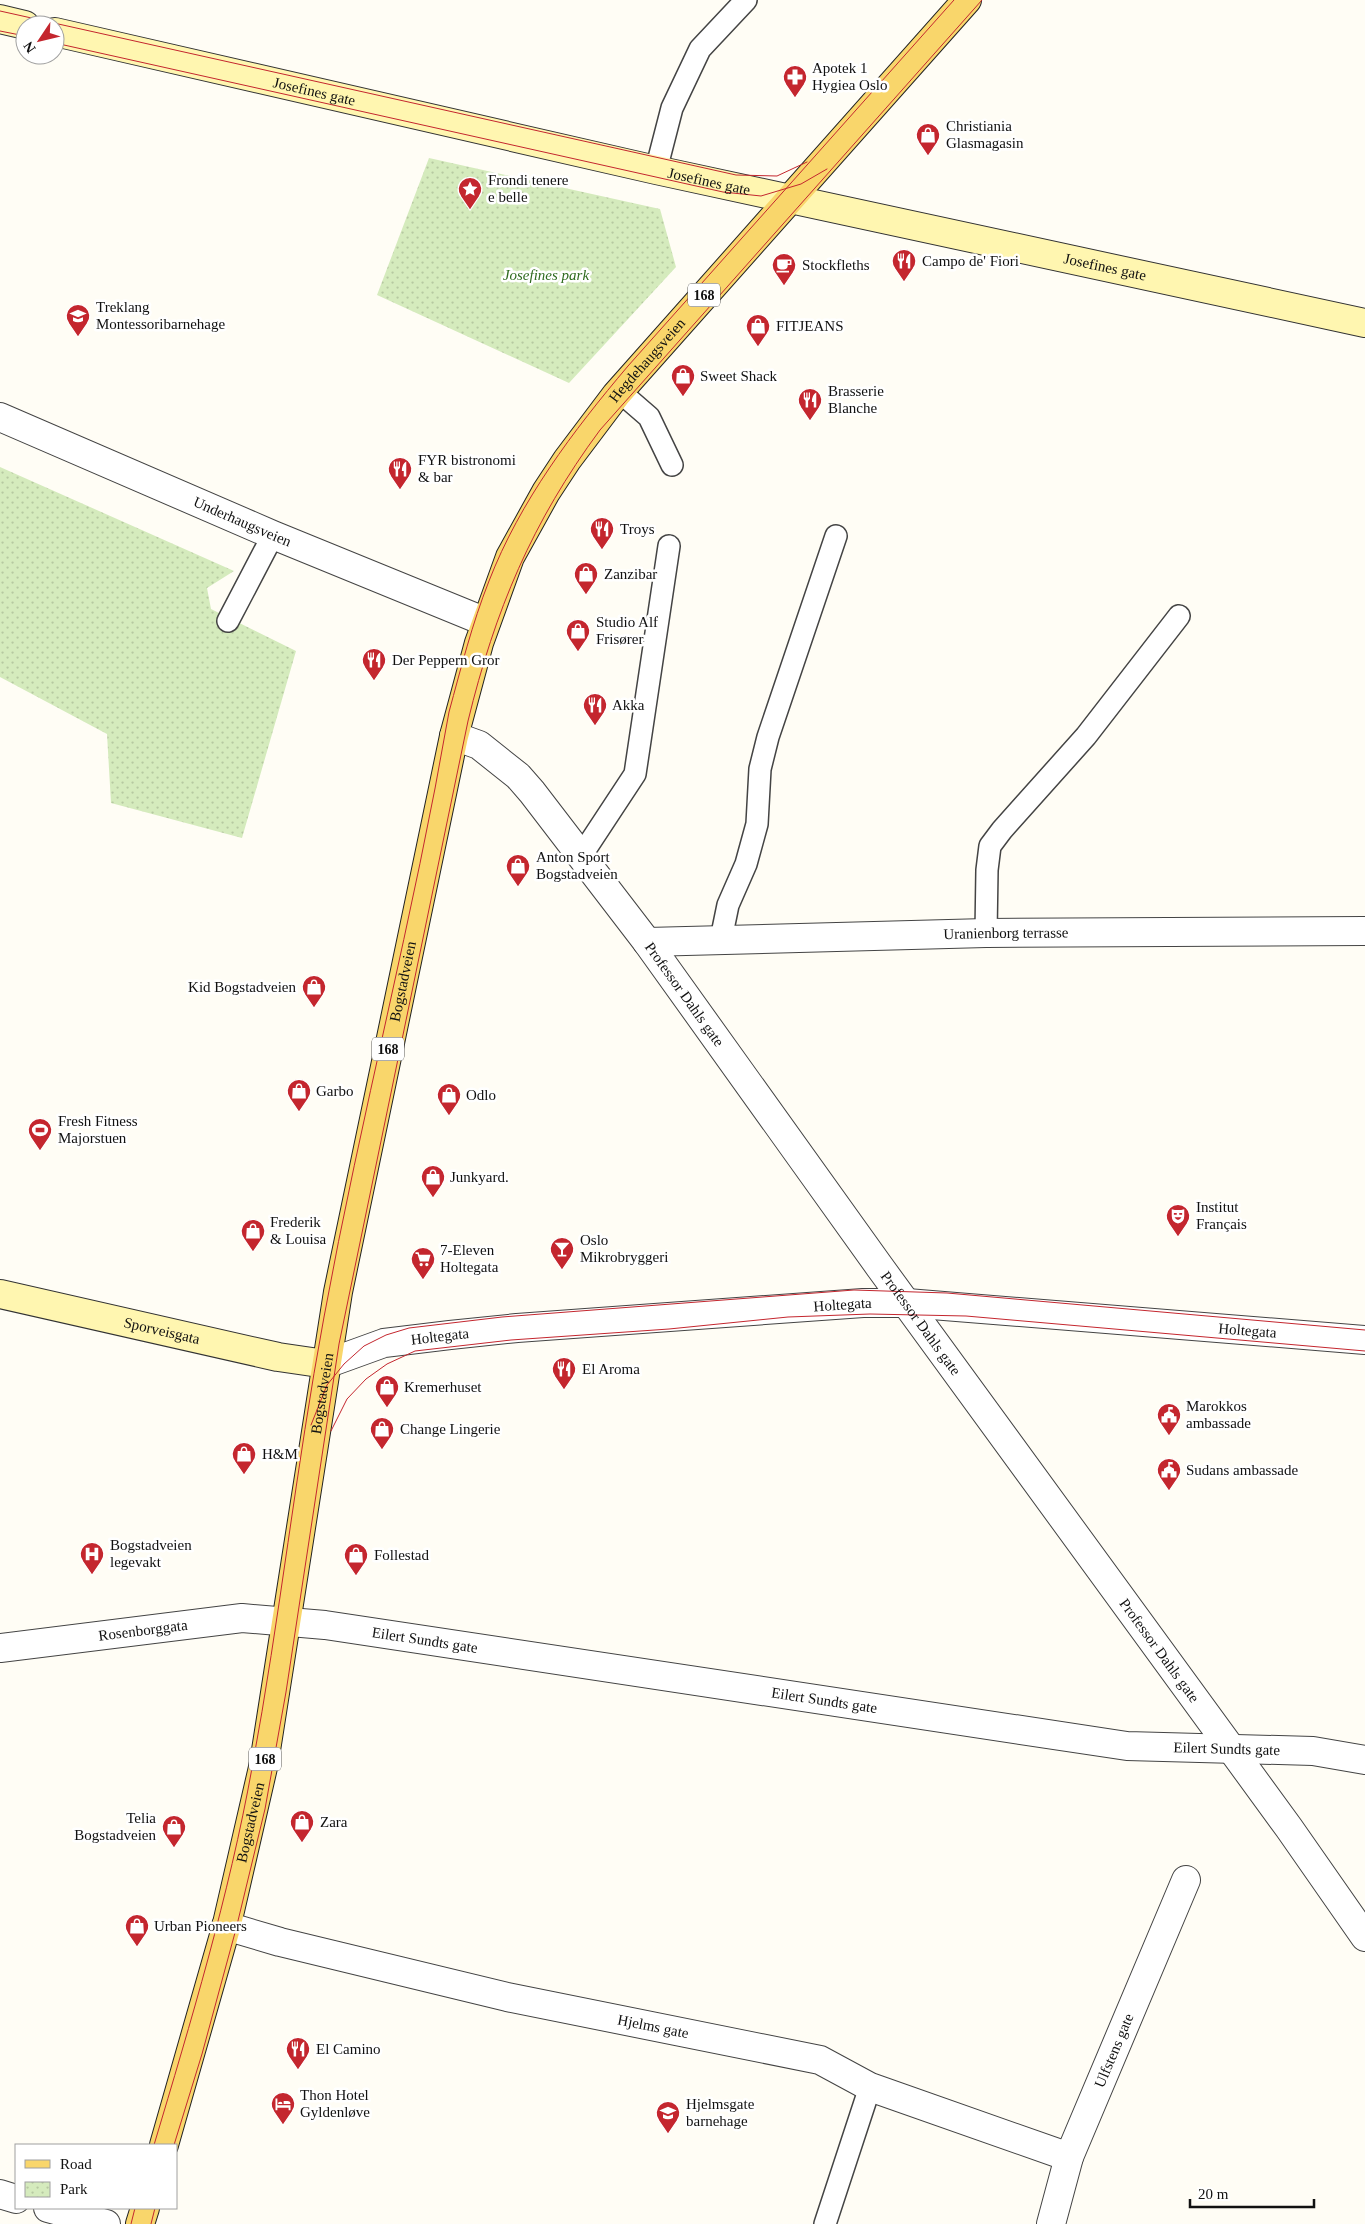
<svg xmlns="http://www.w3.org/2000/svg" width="1365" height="2224" viewBox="0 0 1365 2224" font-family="'Times New Roman',serif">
	<defs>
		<pattern id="park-dots" width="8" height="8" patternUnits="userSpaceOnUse" patternTransform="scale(1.25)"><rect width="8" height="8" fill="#d5ebbd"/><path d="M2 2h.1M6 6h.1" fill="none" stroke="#b6c8a1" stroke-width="1.8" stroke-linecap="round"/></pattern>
	</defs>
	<rect width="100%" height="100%" fill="#fffdf5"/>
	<path fill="url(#park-dots)" d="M429,158L660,209L676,267L569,383L377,295Z
		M0,467L234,571L207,588L211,609L296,651L242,838L111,803L107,734L0,677Z"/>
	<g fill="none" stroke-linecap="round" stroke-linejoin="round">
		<g stroke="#444" stroke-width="24">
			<path id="lane" d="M656,170L672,108L700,49L746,0
				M619,391L649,417L672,465
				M228,621L273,535
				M581,856L635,774L669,546
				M986,933L987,870L990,846L1002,830L1086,736L1179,616
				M721,939L728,905L746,864L757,824L760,769L768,737L836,536
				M825,2224L870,2087"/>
		</g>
		<g stroke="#444" stroke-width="30">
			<g id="street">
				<path id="s1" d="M0,417L273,535L486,622"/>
				<path id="s2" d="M454,736L479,745L518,776L532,792L647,942L879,1266L1289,1828L1365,1937"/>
				<path id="s3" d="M647,942L986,933L1365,931"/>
				<path id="s4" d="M326,1364L384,1343L450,1335L517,1328L863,1303H907L1365,1340"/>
				<path id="s5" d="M0,1648L242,1618L325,1625L1127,1746L1313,1751L1365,1760"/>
				<path id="s6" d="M226,1926L280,1942L507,1997L820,2060L870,2087L1069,2157"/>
				<path d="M0,2194L16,2199"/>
				<path d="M48,2208L106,2224"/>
				<path id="s7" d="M1051,2224L1069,2157L1186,1880"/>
			</g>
		</g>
		<g stroke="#333" stroke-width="30">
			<g id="secondary">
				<path d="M0,19L25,25"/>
				<path id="s8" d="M55,32L656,170L1365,323"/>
				<path id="s9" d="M0,1294L278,1357L326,1364"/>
			</g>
		</g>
		<g stroke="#222" stroke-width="30">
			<g id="primary">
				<path id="s10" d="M164,2145L226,1928L264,1763L338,1292L454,736L479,643L510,557L546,492L567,460L616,395L967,0"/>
				<path d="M140,2224L145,2208"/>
			</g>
		</g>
		<use href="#lane" stroke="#fff" stroke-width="21"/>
		<use href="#street" stroke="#fff" stroke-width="28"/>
		<use href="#secondary" stroke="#fff6b0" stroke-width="28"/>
		<use href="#primary" stroke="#f9d66b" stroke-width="28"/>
		<path stroke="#c4262e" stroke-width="1" d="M0,11L736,175L777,176L807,162
			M0,31L25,36
			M55,43L723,192L761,196L801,184L827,169
			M311,1425L327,1385L344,1364L364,1346L386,1335L409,1328L502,1317L854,1290L947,1293L1365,1330
			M331,1431L347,1399L366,1379L387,1364L415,1351L511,1340L669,1329L788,1317L870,1314L966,1316L1365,1351
			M154,2145C191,2021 229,1896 252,1768C280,1618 296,1467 324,1317C361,1115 414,915 449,712C461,668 472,624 489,581C520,501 573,431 628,366L954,0
			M174,2145L202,2054L236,1929L265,1809L286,1692L339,1344L468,721C495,610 532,522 600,430L982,0
			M131,2224L135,2208
			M151,2224L155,2208"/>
	</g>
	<defs>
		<g id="pharmacy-pin" transform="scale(1.25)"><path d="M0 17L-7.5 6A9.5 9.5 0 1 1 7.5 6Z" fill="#c4262e" stroke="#fff"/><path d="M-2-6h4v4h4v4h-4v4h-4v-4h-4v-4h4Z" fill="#fff"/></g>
		<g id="shop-pin" transform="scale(1.25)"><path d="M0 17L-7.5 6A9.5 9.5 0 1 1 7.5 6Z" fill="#c4262e" stroke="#fff"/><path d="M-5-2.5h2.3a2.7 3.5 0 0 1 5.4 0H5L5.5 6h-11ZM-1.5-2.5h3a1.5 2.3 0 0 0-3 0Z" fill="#fff"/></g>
		<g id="sight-pin" transform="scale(1.25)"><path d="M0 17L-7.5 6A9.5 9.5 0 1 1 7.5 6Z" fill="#c4262e" stroke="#fff"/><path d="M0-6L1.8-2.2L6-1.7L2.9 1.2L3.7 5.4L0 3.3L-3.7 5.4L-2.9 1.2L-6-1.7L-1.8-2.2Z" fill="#fff"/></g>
		<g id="restaurant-pin" transform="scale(1.25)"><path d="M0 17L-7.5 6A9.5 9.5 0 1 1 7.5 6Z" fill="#c4262e" stroke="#fff"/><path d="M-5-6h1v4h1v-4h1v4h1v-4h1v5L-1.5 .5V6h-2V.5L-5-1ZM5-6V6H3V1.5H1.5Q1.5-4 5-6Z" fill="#fff"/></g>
		<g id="cafe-pin" transform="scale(1.25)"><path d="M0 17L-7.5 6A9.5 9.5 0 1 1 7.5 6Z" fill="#c4262e" stroke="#fff"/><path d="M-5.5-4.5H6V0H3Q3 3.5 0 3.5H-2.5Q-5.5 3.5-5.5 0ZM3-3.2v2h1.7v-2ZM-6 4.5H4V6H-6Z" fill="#fff"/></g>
		<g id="school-pin" transform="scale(1.25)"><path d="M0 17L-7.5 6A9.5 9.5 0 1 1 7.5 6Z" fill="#c4262e" stroke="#fff"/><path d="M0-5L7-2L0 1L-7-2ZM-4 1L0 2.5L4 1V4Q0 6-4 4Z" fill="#fff"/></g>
		<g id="stadium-pin" transform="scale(1.25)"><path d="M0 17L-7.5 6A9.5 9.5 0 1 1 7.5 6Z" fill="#c4262e" stroke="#fff"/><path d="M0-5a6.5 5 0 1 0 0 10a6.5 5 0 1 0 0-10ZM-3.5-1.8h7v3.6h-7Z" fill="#fff"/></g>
		<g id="theatre-pin" transform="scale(1.25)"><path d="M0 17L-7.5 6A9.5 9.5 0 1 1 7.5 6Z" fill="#c4262e" stroke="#fff"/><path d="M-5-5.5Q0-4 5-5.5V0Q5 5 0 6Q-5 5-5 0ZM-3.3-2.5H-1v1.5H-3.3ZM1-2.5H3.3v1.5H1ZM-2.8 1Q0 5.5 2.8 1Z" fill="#fff"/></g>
		<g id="bar-pin" transform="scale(1.25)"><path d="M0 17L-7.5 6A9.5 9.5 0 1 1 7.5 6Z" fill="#c4262e" stroke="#fff"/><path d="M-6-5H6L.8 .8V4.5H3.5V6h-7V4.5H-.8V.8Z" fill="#fff"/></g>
		<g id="supermarket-pin" transform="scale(1.25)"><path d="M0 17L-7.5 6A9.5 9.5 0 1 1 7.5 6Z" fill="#c4262e" stroke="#fff"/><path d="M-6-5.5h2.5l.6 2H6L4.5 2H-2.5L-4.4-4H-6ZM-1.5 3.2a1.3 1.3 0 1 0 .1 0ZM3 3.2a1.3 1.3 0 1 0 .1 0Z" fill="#fff"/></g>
		<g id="civic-pin" transform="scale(1.25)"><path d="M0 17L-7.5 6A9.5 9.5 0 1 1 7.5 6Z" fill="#c4262e" stroke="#fff"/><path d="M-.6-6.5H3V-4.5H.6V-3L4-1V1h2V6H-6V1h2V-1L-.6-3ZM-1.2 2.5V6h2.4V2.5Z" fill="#fff"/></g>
		<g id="hospital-pin" transform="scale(1.25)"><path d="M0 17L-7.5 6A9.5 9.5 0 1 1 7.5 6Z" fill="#c4262e" stroke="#fff"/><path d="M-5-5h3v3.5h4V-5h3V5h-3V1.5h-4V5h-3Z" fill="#fff"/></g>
		<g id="hotel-pin" transform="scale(1.25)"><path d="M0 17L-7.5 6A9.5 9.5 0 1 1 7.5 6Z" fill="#c4262e" stroke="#fff"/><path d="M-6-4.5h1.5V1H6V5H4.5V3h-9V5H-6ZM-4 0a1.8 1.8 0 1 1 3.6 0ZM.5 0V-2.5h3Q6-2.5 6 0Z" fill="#fff"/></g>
	</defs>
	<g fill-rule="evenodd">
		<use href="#pharmacy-pin" x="795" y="77"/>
		<use href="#shop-pin" x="928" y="135"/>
		<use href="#sight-pin" x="470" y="189"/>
		<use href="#restaurant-pin" x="904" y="261"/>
		<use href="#cafe-pin" x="784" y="265"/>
		<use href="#school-pin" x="78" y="316"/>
		<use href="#shop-pin" x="758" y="326"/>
		<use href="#shop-pin" x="683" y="376"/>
		<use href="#restaurant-pin" x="810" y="400"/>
		<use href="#restaurant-pin" x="400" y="469"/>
		<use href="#restaurant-pin" x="602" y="529"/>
		<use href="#shop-pin" x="586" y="574"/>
		<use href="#shop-pin" x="578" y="631"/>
		<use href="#restaurant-pin" x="374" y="660"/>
		<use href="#restaurant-pin" x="595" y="705"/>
		<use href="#shop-pin" x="518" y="866"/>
		<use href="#shop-pin" x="314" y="987"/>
		<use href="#shop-pin" x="299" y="1091"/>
		<use href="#shop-pin" x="449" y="1095"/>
		<use href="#stadium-pin" x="40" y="1130"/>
		<use href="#shop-pin" x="433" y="1177"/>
		<use href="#theatre-pin" x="1178" y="1216"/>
		<use href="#shop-pin" x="253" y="1231"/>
		<use href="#bar-pin" x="562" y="1249"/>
		<use href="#supermarket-pin" x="423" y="1259"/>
		<use href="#restaurant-pin" x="564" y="1369"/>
		<use href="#shop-pin" x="387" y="1387"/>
		<use href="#civic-pin" x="1169" y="1415"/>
		<use href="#shop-pin" x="382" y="1429"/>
		<use href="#shop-pin" x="244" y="1454"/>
		<use href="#civic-pin" x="1169" y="1470"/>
		<use href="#hospital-pin" x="92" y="1554"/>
		<use href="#shop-pin" x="356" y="1555"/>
		<use href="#shop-pin" x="302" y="1822"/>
		<use href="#shop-pin" x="174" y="1827"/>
		<use href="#shop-pin" x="137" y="1926"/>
		<use href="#restaurant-pin" x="298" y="2049"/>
		<use href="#hotel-pin" x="283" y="2104"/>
		<use href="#school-pin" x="668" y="2113"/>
	</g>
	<g text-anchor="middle" stroke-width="5" stroke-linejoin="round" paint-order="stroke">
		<g fill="#fff" stroke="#585858" stroke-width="1">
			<rect x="688" y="283.5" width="32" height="23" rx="4"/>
			<rect x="372" y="1037.5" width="32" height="23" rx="4"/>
			<rect x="249" y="1747.5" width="32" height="23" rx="4"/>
		</g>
		<g font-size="14" font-weight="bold" fill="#111">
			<text x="704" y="300">168</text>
			<text x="388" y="1054">168</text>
			<text x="265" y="1764">168</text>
		</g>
		<g font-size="15" fill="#111" stroke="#fff" text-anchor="start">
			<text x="812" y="73">Apotek 1<tspan x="812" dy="17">Hygiea Oslo</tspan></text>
			<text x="946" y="131">Christiania<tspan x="946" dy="17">Glasmagasin</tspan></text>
			<text x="488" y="185">Frondi tenere<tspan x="488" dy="17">e belle</tspan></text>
			<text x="922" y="266">Campo de' Fiori</text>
			<text x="802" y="270">Stockfleths</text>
			<text x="96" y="312">Treklang<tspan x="96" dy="17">Montessoribarnehage</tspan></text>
			<text x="776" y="331">FITJEANS</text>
			<text x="700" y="381">Sweet Shack</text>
			<text x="828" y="396">Brasserie<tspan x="828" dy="17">Blanche</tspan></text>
			<text x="418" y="465">FYR bistronomi<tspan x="418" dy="17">&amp; bar</tspan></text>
			<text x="620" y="534">Troys</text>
			<text x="604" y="579">Zanzibar</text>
			<text x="596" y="627">Studio Alf<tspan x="596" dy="17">Frisører</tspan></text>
			<text x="392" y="665">Der Peppern Gror</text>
			<text x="612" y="710">Akka</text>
			<text x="536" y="862">Anton Sport<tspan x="536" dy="17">Bogstadveien</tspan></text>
			<text x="296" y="992" text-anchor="end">Kid Bogstadveien</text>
			<text x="316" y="1096">Garbo</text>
			<text x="466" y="1100">Odlo</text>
			<text x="58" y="1126">Fresh Fitness<tspan x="58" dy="17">Majorstuen</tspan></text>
			<text x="450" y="1182">Junkyard.</text>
			<text x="1196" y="1212">Institut<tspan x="1196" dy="17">Français</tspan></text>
			<text x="270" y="1227">Frederik<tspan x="270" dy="17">&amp; Louisa</tspan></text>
			<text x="580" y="1245">Oslo<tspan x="580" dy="17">Mikrobryggeri</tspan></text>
			<text x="440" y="1255">7-Eleven<tspan x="440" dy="17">Holtegata</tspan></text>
			<text x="582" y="1374">El Aroma</text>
			<text x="404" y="1392">Kremerhuset</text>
			<text x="1186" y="1411">Marokkos<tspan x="1186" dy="17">ambassade</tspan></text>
			<text x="400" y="1434">Change Lingerie</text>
			<text x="262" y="1459">H&amp;M</text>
			<text x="1186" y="1475">Sudans ambassade</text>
			<text x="110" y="1550">Bogstadveien<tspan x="110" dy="17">legevakt</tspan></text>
			<text x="374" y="1560">Follestad</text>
			<text x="156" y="1823" text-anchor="end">Telia<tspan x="156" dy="17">Bogstadveien</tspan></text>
			<text x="320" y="1827">Zara</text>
			<text x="154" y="1931">Urban Pioneers</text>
			<text x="316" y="2054">El Camino</text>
			<text x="300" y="2100">Thon Hotel<tspan x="300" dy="17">Gyldenløve</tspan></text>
			<text x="686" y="2109">Hjelmsgate<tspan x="686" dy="17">barnehage</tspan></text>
		</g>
		<g font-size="15" fill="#111" stroke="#fff">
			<text dy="5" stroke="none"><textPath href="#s8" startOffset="266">Josefines gate</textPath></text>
			<text dy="5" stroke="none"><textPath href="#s8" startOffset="671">Josefines gate</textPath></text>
			<text dy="5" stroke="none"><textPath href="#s8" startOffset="1076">Josefines gate</textPath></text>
			<text dy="5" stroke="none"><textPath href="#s10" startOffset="1868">Hegdehaugsveien</textPath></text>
			<text dy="5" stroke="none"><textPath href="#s1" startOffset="264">Underhaugsveien</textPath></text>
			<text dy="5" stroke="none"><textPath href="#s3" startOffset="359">Uranienborg terrasse</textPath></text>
			<text dy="5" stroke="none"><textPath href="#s10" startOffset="1189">Bogstadveien</textPath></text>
			<text dy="5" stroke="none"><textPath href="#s2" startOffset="351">Professor Dahls gate</textPath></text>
			<text dy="5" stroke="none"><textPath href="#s4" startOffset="522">Holtegata</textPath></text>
			<text dy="5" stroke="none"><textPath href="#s2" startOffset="756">Professor Dahls gate</textPath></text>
			<text dy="5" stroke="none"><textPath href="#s9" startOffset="166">Sporveisgata</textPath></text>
			<text dy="5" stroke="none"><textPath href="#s4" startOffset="928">Holtegata</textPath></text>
			<text dy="5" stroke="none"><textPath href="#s4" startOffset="118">Holtegata</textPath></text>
			<text dy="5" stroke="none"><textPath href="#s10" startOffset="769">Bogstadveien</textPath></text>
			<text dy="5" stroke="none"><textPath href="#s5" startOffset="144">Rosenborggata</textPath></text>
			<text dy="5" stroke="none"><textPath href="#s5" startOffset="428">Eilert Sundts gate</textPath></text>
			<text dy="5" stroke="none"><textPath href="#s2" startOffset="1161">Professor Dahls gate</textPath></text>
			<text dy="5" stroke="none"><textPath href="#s5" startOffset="832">Eilert Sundts gate</textPath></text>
			<text dy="5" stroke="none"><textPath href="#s5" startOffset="1238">Eilert Sundts gate</textPath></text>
			<text dy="5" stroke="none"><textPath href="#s10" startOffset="334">Bogstadveien</textPath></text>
			<text dy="5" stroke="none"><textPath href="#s6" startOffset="439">Hjelms gate</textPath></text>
			<text dy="5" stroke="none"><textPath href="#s7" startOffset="185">Ulfstens gate</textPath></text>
		</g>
		<g font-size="15" font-style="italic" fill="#2f6b1f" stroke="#fff">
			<text x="546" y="280">Josefines park</text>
		</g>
	</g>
	<rect x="15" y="2144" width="162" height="65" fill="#ffffff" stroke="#a0a0a0"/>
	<rect x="25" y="2160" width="25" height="8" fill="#f9d66b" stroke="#a0a0a0"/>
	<text x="60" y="2169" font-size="15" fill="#111111">Road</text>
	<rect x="25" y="2182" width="25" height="15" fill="url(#park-dots)" stroke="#a0a0a0"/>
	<text x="60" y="2194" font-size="15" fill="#111111">Park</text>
	<g transform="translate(40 40) rotate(235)"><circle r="24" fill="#ffffff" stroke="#a0a0a0"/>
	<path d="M0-4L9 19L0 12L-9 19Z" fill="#c4262e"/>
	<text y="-8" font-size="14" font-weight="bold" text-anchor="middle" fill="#111111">N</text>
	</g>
	<path d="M1190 2199v8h124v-8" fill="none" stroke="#111111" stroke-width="2.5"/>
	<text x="1198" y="2199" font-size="15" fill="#111111" stroke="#ffffff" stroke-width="4" paint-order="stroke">20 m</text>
</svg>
